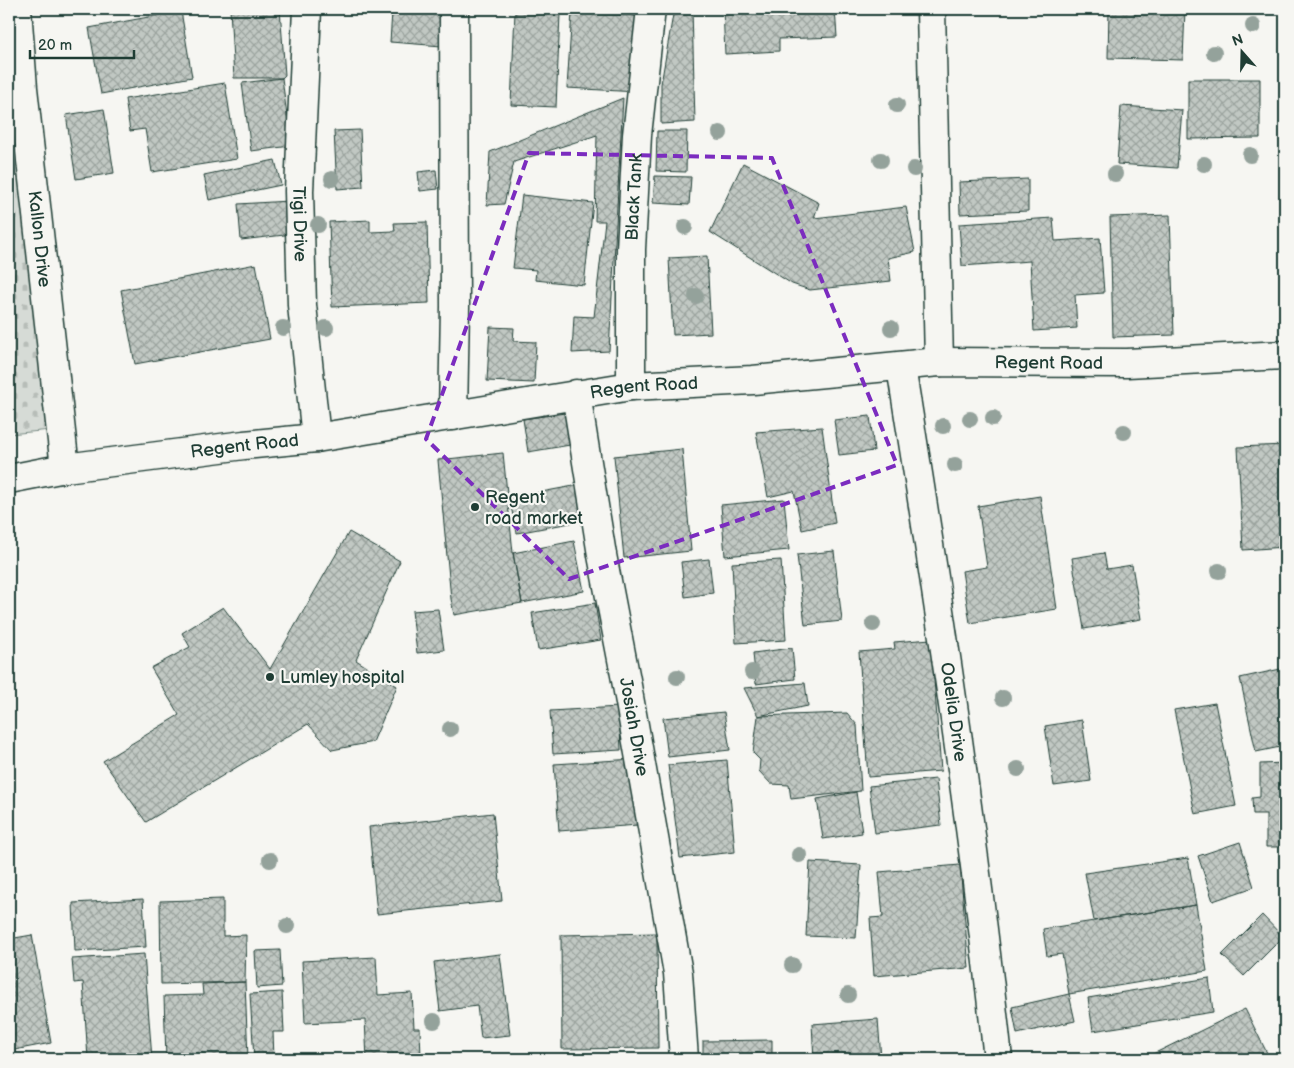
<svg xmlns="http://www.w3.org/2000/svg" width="1294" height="1068" viewBox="0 0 1294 1068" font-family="'Balsamiq Sans',sans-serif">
	<defs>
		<pattern id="cemetery-stones" width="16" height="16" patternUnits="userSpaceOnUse" patternTransform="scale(1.25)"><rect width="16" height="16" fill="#d6dbd6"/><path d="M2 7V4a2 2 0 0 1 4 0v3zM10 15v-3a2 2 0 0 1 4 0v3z" fill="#b7bdb8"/></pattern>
		<pattern id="building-cross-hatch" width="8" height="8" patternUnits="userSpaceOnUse" patternTransform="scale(1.25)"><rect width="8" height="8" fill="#c1c8c3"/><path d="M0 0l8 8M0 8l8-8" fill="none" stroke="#9ca49f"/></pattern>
	</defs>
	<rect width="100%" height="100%" fill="#f6f6f2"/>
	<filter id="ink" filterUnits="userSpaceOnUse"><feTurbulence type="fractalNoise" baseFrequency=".02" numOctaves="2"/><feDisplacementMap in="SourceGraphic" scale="10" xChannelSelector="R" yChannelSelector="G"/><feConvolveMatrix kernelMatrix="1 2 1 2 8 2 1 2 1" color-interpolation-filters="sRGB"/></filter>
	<g filter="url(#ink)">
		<path fill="url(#cemetery-stones)" stroke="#7a8c85" d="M9,13L51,430L9,434Z"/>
		<path fill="url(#building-cross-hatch)" stroke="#1f3d34" d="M230,9H280L285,75L282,78H234Z
			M332,9H444L442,46L390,42L392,12Z
			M484,9H528V12Z
			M674,9H692L695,122L661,124V84Z
			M723,9H835L837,37L779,39V51L725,54Z
			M1109,9H1185L1183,60L1108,58Z
			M181,11L192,77L101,94L89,28Z
			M515,12L560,14L556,107L511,105Z
			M572,12L642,16L637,92L567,88Z
			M282,78L291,146L251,151L242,83Z
			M1188,79H1260V138L1188,139Z
			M225,83L237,159L152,172L145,129L130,131L125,99Z
			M623,98L609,351L572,353L574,316L594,317L605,221H595L597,135L514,162L504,204L487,205L490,152Z
			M1121,106L1182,110L1177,168L1117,164Z
			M104,109L114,173L76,179L66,115Z
			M360,130L363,187L337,189L334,131Z
			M657,131H687L686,172L656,171Z
			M275,160L281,185L209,200L204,175Z
			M743,163L819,203L814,218L906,207L915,252L888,258L891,281L810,290L792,284L710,232Z
			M436,170L438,189L420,191L418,172Z
			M655,176L691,177L689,205L653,203Z
			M1028,179V211L960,214L959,182Z
			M522,195L593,203L584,285L535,280L536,270L513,268Z
			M289,201L293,234L241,240L238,204Z
			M1170,215L1174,335L1113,337L1110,217Z
			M1053,218L1055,241L1100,238L1104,293L1075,295L1077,328L1034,331L1030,261L962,266L959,224Z
			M370,220V232L395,231L394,223L427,222L429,303L332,307L329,222Z
			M707,256L711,333L673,335L669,258Z
			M256,264L270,339L135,364L121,290Z
			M490,327L514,328L513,341L536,342L534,383L487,381Z
			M565,413L570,445L528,452L523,419Z
			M870,416L874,451L839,455L834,420Z
			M822,427L835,523L802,530L794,491L768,497L756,432Z
			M1285,445V547L1243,550L1238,447Z
			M682,449L691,551L624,558L614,456Z
			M503,453L513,553L522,603L454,615L451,599L438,460Z
			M579,485L586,520L517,533L509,498Z
			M1040,496L1057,609L970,623L962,571L987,567L978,506Z
			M784,499L789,550L725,556L721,505Z
			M349,532L400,561L356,660L397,686L373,742L332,750L308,724L146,822L103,761L179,715L151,668L190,647L182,633L223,607L270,669Z
			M574,541L584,591L522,603L513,553Z
			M834,551L842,621L805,625L797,555Z
			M1104,553L1107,569L1132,565L1141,619L1084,629L1072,558Z
			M709,559L713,593L685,597L681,562Z
			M781,560L786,640L736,643L732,563Z
			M595,603L601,640L538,650L532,613Z
			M438,609L444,650L417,653L412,611Z
			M931,639L941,771L868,777L859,652L895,649L894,642Z
			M792,648L795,679L756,684L753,653Z
			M1285,668V746L1256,752L1240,678Z
			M805,683L808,706L758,716L744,688Z
			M1215,703L1236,806L1195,814L1174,710Z
			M619,707L621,750L553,754L550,711Z
			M724,712L730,750L668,757L663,718Z
			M847,713L857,725L861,791L791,799L789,785L771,784L759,771L760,760L753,753L758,716Z
			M1082,720L1091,781L1054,786L1045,726Z
			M634,759L638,825L559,831L554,764Z
			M727,760L735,852L680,858L668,765Z
			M1285,763V847H1266V814H1253L1252,798L1260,797V764Z
			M936,779L941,825L875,833L869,786Z
			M856,792L862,833L823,839L817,799Z
			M493,813L502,901L377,914L369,827Z
			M1240,842L1254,887L1213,901L1198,856Z
			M1188,858L1196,905L1094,921L1085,873Z
			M810,862L861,865L856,938L806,936Z
			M960,865L969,968L874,976L870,918L883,917L879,872Z
			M143,899L146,947L75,951L73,903Z
			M223,899V936L246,935L245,982L161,984L160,901Z
			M1196,905L1207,971L1069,994L1062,954L1047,956L1043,929Z
			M1262,915L1283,937L1244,976L1222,955Z
			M657,933L658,1048L562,1049L561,935Z
			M32,935L51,1043L9,1051V939Z
			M280,950L282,986L257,988L255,951Z
			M144,954L152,1059H88L83,982L74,983L72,959Z
			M500,954L510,1035L481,1038L477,1006L440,1011L434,962Z
			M376,957L378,995L412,993L414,1028H420L421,1059H367L365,1020L305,1023L302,961Z
			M1209,978L1213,1012L1093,1031L1088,998Z
			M245,982L248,1059H166L164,996L203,995L202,984Z
			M282,992L284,1032H273L274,1059H254L250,994Z
			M1069,994L1075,1021L1017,1034L1012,1007Z
			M1245,1009L1270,1059H1151L1149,1056Z
			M878,1019L881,1059H814L812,1024Z
			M772,1040V1059H703V1041Z
			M654,1056V1059H576V1058Z"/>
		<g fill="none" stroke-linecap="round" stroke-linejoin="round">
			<g stroke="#1f3d34" stroke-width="31">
				<g id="minor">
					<path id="s1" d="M17,9L23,88L65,468"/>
					<path id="s2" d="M307,9L299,191L302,305L316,438"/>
					<path d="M931,9L939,362"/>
					<path id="s3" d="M901,367C938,597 973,827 998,1059"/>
					<path id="s4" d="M631,386V249L637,135L651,9"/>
					<path id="s5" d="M576,394L602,555L626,680L678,973L684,1059"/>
					<path d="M453,416L455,307L454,9"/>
					<path id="s6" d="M9,479L65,468L244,445L316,438L631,386L753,380L939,362L1127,363L1285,355"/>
				</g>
			</g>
			<use href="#minor" stroke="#f6f6f2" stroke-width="28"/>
		</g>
		<g fill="#94a29b">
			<circle cx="1253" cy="26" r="8"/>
			<circle cx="1214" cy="53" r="8"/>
			<circle cx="897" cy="105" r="8"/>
			<circle cx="720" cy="133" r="8"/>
			<circle cx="1250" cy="155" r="8"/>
			<circle cx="881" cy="160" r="8"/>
			<circle cx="1204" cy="164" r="8"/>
			<circle cx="914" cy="169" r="8"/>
			<circle cx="1115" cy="174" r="8"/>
			<circle cx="332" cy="179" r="8"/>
			<circle cx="318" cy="225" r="8"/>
			<circle cx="685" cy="227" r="8"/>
			<circle cx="696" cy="296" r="8"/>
			<circle cx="283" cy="328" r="8"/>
			<circle cx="326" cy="328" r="8"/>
			<circle cx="891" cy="328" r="8"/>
			<circle cx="993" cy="418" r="8"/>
			<circle cx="970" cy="419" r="8"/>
			<circle cx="943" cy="426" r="8"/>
			<circle cx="1124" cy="432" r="8"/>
			<circle cx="955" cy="465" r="8"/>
			<circle cx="1219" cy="571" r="8"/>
			<circle cx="873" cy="624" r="8"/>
			<circle cx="752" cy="672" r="8"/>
			<circle cx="677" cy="677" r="8"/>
			<circle cx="1003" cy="698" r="8"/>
			<circle cx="450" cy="729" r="8"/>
			<circle cx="1018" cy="769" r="8"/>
			<circle cx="799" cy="855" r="8"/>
			<circle cx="270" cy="860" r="8"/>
			<circle cx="287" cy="926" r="8"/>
			<circle cx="792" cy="965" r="8"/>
			<circle cx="848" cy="995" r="8"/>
			<circle cx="434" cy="1021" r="8"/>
		</g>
	</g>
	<path fill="none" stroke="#7b2cbf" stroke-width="4" stroke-dasharray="10 6" stroke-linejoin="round" d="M529,153L772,158L897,465L569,579L426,439Z"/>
	<g fill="#1f3d34" stroke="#f6f6f2" stroke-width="2">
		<circle cx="475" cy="507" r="5"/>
		<circle cx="270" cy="677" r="5"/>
	</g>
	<g text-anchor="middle" stroke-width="4.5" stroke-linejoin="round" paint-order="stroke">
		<g font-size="18" fill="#1f3d34" stroke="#f6f6f2">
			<text dy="6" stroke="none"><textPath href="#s4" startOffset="189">Black Tank</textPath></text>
			<text dy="6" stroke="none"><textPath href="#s2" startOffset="215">Tigi Drive</textPath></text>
			<text dy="6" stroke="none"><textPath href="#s1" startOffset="231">Kallon Drive</textPath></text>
			<text dy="6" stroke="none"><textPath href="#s6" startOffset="1048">Regent Road</textPath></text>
			<text dy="6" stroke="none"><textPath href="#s6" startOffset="642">Regent Road</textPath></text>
			<text dy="6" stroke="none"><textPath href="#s6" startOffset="238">Regent Road</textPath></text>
			<text dy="6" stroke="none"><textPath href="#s3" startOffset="349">Odelia Drive</textPath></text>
			<text dy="6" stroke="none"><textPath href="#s5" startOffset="338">Josiah Drive</textPath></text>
		</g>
		<g font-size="18" fill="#1f3d34" stroke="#f6f6f2" text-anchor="start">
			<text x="485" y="503">Regent<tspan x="485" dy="21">road market</tspan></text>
			<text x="280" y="683">Lumley hospital</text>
		</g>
	</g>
	<rect width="1294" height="1068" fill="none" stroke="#f6f6f2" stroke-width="30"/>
	<rect x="15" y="15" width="1264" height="1038" fill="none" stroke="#1f3d34" stroke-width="2" filter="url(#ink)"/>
	<g transform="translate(1242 52) rotate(340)" stroke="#f6f6f2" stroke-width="4" paint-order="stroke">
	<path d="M0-4L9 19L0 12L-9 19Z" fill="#1f3d34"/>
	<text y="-8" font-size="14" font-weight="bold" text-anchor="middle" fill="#1f3d34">N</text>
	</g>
	<path d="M30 50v8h104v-8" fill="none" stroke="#1f3d34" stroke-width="2.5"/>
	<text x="38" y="50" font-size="15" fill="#1f3d34" stroke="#f6f6f2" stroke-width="4" paint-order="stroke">20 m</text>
</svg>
